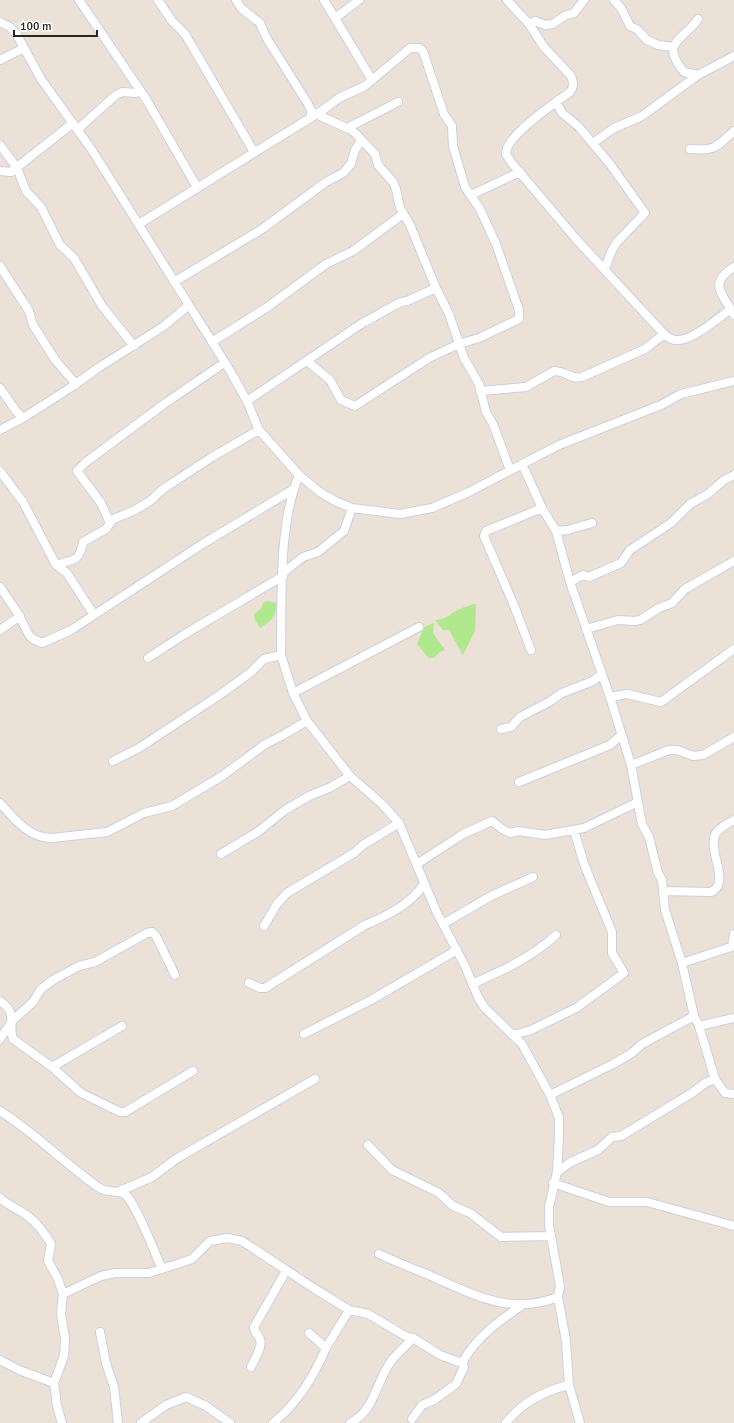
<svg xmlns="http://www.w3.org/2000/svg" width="734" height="1423" viewBox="0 0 734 1423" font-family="Signika,sans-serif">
	<rect width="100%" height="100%" fill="#ebe1d6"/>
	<path fill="#b0e88d" d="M267,601L276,603C277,617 271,621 260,628L255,620L254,614L261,609L263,603Z
		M474,604H476L475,631L463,655L449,630H443L435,620C448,619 449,614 458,610C463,607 469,606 474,604Z
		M434,623L433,633L445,650L440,652L434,658H429L417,644L424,627Z"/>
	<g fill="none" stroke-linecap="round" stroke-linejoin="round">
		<g stroke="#cbd1e2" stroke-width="10">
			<path id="minor" d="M79,0L146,99L197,187
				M158,0L172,21L185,34L254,152
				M236,0L241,8L260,23L266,37L308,104L311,110V118
				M324,0L372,80
				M507,0L529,24L544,47L571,76C574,83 574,86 570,92C555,103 505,136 506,154L511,162L576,239L664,334C668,337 671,340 676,340C691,342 718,318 731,309
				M614,0L621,8L630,26L638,30L647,40L658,45L673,47
				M335,18L359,0
				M0,22L10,27L17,35L41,79L92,150L229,369L247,401L259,430L299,475L321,493L337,502L352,508L400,514L432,508L469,492L559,445L661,405L681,394L734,381
				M529,24L535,21L545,25L553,24L564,16L574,13L584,0
				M0,60L24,48
				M698,75L684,72C659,42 683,41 698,19
				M556,102L562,113L578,126L610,164L645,213L617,242L611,252L605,269
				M316,114L351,130L356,134L375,154L378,165L393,182L396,189L400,208L410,225L436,288L449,314L464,358L479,384L486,412L493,424L510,470
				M347,128L398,102
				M78,129L116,95L122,92L136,93L139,91
				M593,143L614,128L642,116L698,75L734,56
				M0,145L17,168L26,191L41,207L60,245L74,258L102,306L134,346
				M690,149C716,151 716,147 734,131
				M0,171L11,172L73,123
				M471,195L520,172
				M139,224L323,110L339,98L365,86L410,48H419L423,51L444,114L452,126L453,146L465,187L480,209L496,244L519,310V319L479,338L459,344L429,358L355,406L341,400L330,380L307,361
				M0,266L29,311L33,325L56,361L76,384
				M734,267C707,284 723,294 734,315
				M174,282L262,229L326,182L343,173L351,164L355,150L361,141
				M212,342L266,308L326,264L353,251L403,214
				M0,388L16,411L23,418
				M480,391L526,387L554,371C564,370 571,380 582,377L645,349L664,334
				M247,401L364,322C374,318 400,300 407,301L436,288
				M0,430L23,418L73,386L98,368L164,326L189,305
				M522,464L542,508L556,531L570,582L610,697L631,765L642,824L649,837L658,873L662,880L665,910L682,963L694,1016L699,1026L734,1018
				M0,471L23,502L56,565L67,573L94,615
				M299,475C278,525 282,600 281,655L293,693L307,721L350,776L382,804L399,823L437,913L465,966L478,997L484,1007L522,1044L550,1095L559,1118V1136L557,1172L549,1207V1225L560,1286L558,1297L566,1341L569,1385L580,1423
				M109,521L101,503L77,471L86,462L164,404L224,363
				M556,531L568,530L592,523
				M56,565C75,559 79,562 83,542L106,529L111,522L109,521L135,510L150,501L163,489L212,457L259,430
				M283,573L303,557L318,552L344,531L352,508
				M570,582L583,575L589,577L621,563L630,550L671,523L690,504L708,494L724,480L734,475
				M0,587L17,612L29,635L33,639L42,643L71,630L204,543L294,489
				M586,629L618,620L635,621L640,620L659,608L672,603L685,589L734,561
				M0,630L20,616
				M531,650L513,603L484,536L486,531L542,508
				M148,658L185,634L283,576
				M293,693L419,627
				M610,697L627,694L661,702L734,649
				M501,729L511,727L520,717L549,702L562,693L593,681L602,674
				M113,761L139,748L218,696L250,673L264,659L281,655
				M631,765L669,750H677L693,756L703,755L734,737
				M519,782L610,745L621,735
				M0,803C13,818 30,839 52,838L107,832L144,813L172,806L222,776L264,745L283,735L307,721
				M221,854L259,831L285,810L309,796L329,788L350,776
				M417,864L463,834L492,821L502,829L510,833L518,831L545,835L584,828L638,802
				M663,891L711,892C732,883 706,850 716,833C720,828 728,823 734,820
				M443,924L491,896L533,877
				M264,926L277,904L287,893L354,853L363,845L399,823
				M732,946L734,934
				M682,963L734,946
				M249,983L260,988H265L365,925C387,916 411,904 424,884
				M472,984C502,971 532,957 556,935
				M0,1001C18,1013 8,1023 13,1039L52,1067L81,1093L120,1112H125L193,1071
				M699,1026L715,1079L725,1093L734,1094
				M304,1034L371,1000L457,950
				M513,1035L531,1030L576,1008L624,973L612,953V932L584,864L574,830
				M0,1039L13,1020L33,1002L41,989L53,980L79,966L95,962L147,933L152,932L156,936L175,975
				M52,1067L122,1026
				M550,1095L613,1064L632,1053L642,1044L694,1016
				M0,1111C35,1133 64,1163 98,1187C109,1195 118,1188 126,1195C138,1208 154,1251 162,1269
				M368,1145L392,1170L439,1193L453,1206L470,1213L501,1237L550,1236
				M557,1172L571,1162L598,1150L612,1137L621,1136L692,1093L705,1083L715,1079
				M553,1183L609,1202H647L734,1226
				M120,1191L152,1177L176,1159L315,1079
				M0,1198C9,1206 20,1210 29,1217C38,1224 45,1234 51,1244L48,1261L58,1279L63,1294L61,1314L65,1339L64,1356L54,1383L57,1406L62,1423
				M379,1254C394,1261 409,1267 424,1273C469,1292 508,1317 558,1297
				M63,1294L101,1276L115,1273H149L177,1264L192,1259L210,1241L227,1238L242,1241L315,1289L349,1310L368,1314L407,1337L413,1338L440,1355L462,1363
				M100,1332L106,1363L114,1387L118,1423
				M309,1333L326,1348L349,1310
				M0,1360L19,1370L54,1383
				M251,1367C254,1360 263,1347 260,1339C258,1334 254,1333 254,1327L286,1271
				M412,1419L422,1405L434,1400L456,1384L464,1367L462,1363C476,1337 500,1320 524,1304
				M141,1423L166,1405L186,1397L206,1406L230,1423
				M273,1423C297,1404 314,1376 326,1348
				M350,1423C375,1411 376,1381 392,1360C398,1352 407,1345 413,1338
				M506,1423C522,1402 544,1391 569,1385"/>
		</g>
		<use href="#minor" stroke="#fff" stroke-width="8"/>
	</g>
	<path d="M14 30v6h83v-6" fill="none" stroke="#272727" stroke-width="2"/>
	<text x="20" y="30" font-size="12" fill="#272727" stroke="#ffffff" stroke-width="3" paint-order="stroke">100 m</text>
</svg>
